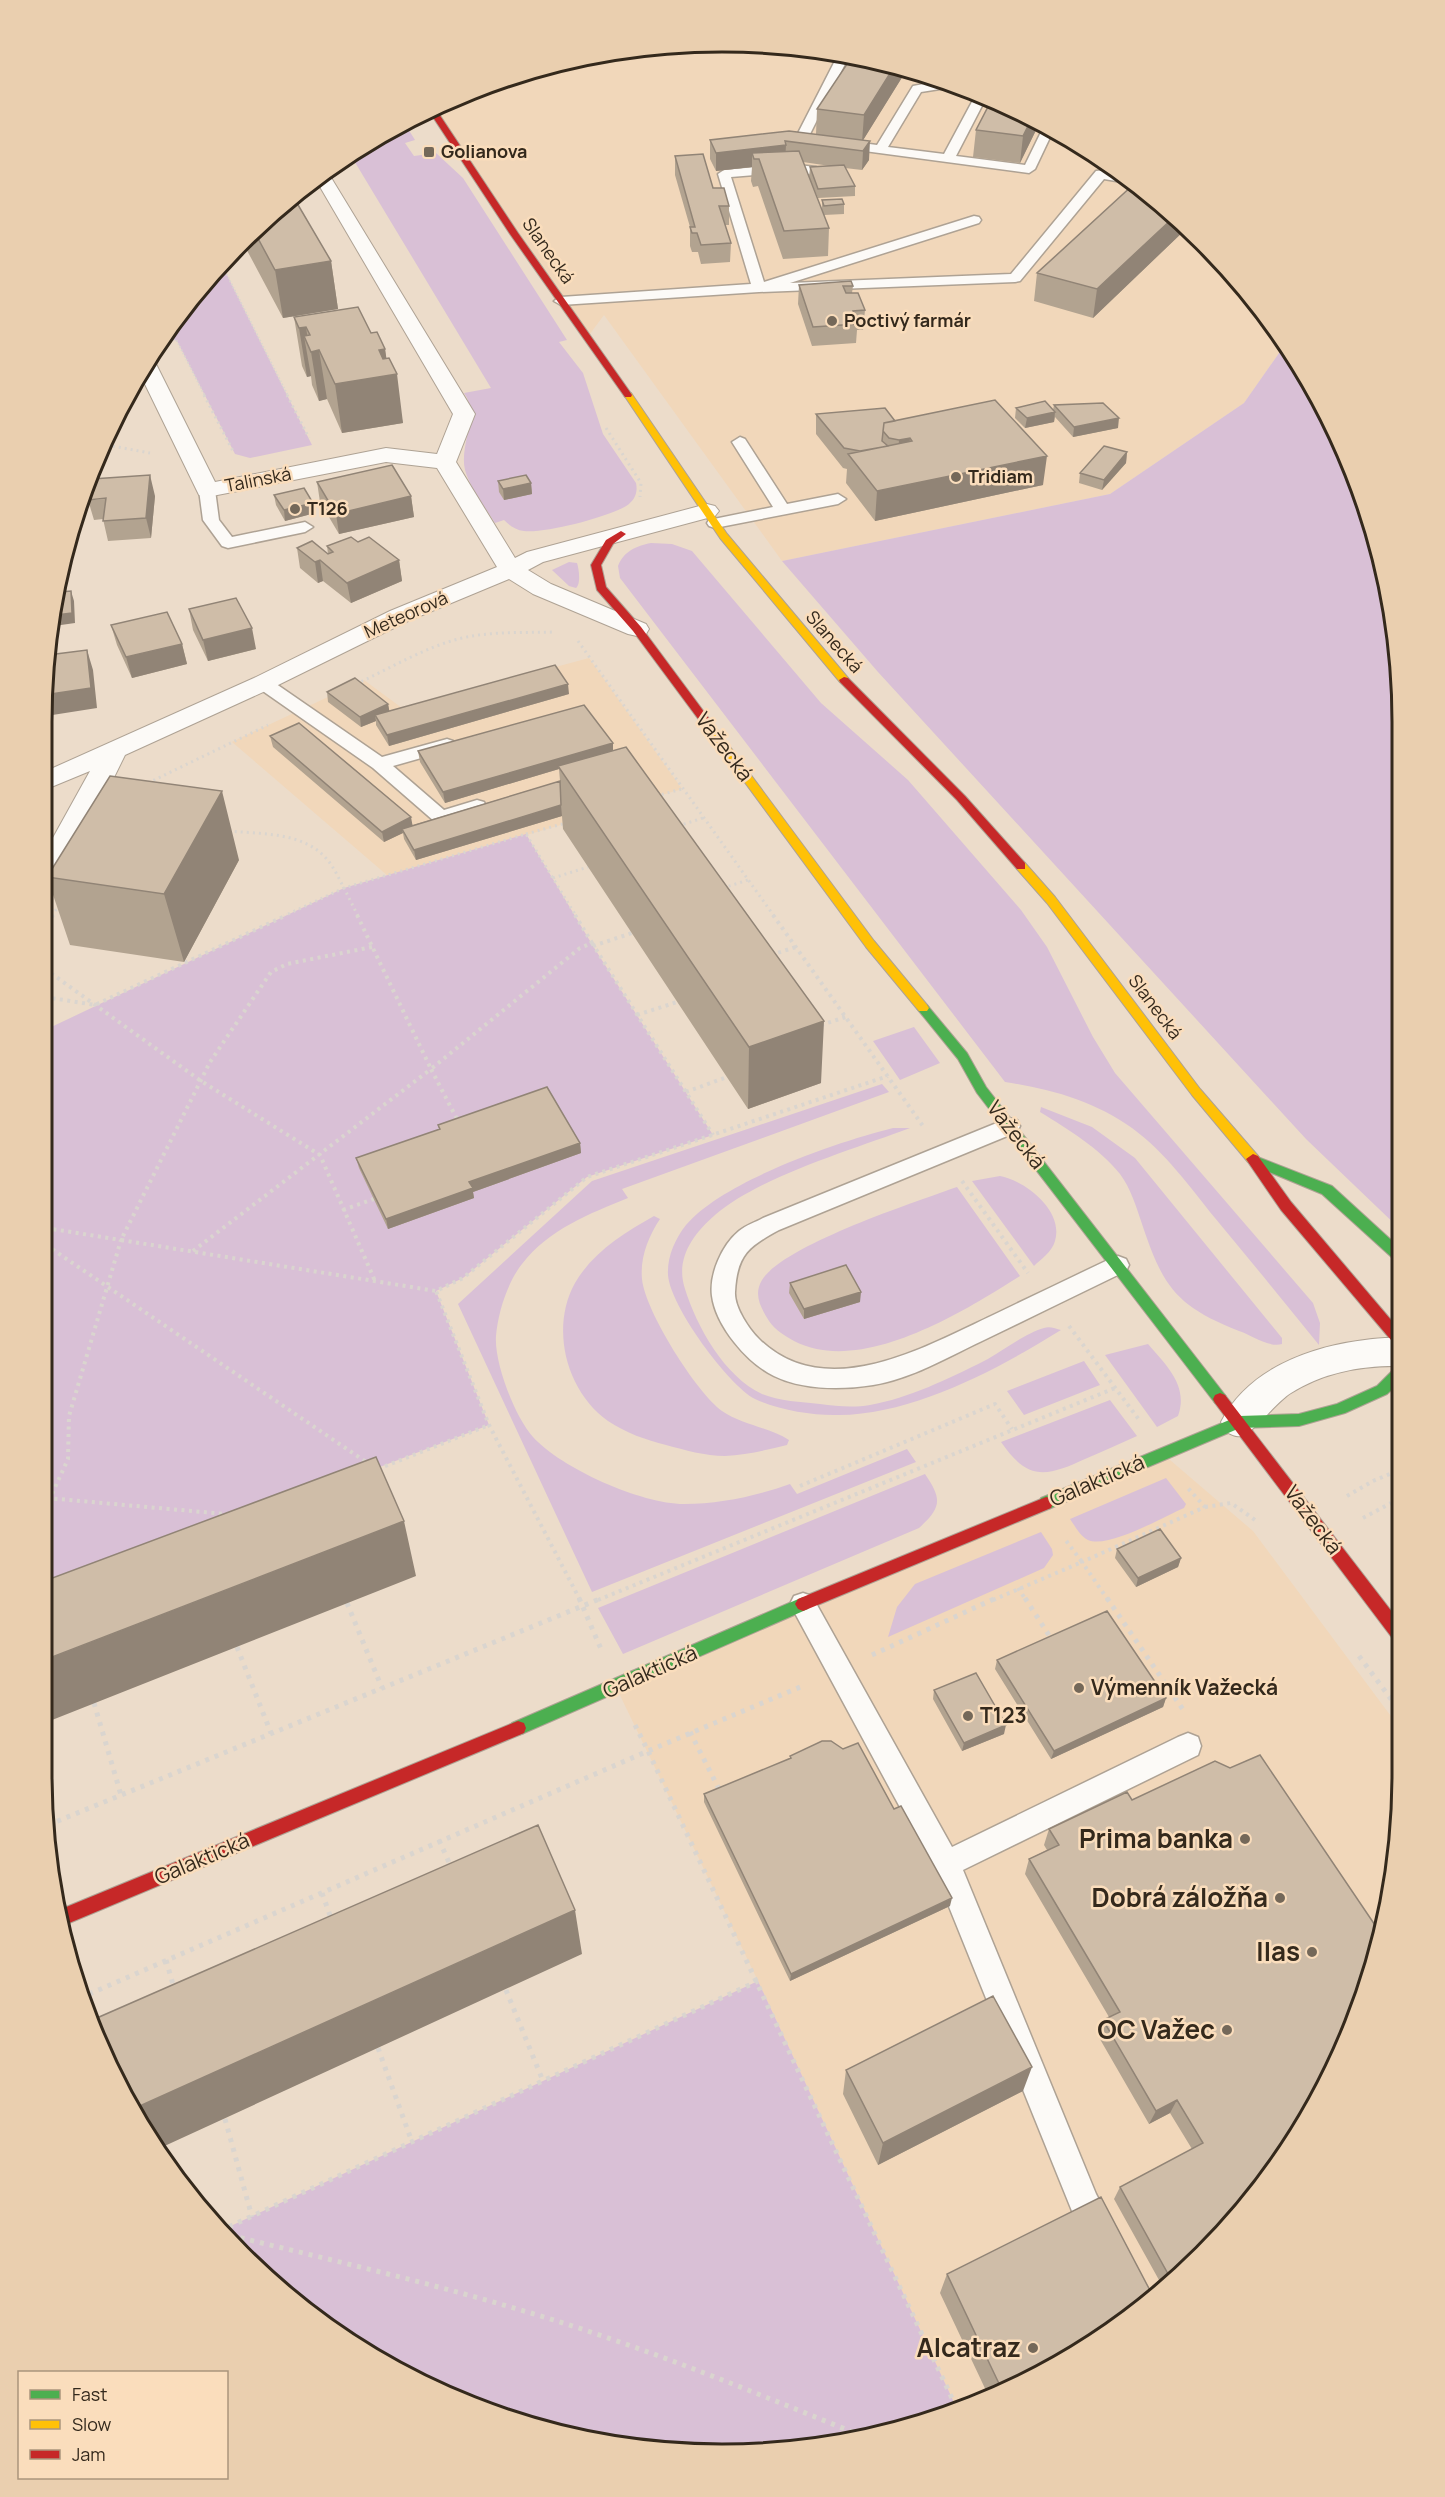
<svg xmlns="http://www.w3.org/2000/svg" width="1445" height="2497" viewBox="0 0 1445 2497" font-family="Manrope,sans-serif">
	<rect width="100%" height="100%" fill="#ecdcca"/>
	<path fill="#f1d7ba" d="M722,42L855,55L983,94L1100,156L1204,242L1284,346L1244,403L1110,494L782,561L604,315L587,338L432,110L462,94L589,55Z
		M589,658L682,789L388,876L232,742L364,680L402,708Z
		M1163,1454L1253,1531L1402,1731V1819L1367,1994L1234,2223L1137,2314L983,2403L958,2411L758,1981L616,1687Z"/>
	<path fill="#d9c0d6" d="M405,124L415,140L405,143L414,156L436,153L463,178L567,340L559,342L583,373L603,434L636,483C638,492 635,499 629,504C614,516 543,534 524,531C516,530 510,526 504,520L495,523C485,507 470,488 465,470C459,445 480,415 464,393L491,388L350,154Z
		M222,265L312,445L250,458L235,454L177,341L163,336Z
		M1284,346L1312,382L1367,504L1402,678V1231L1306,1139L878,672L782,561L1110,494L1244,403Z
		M651,543L672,544L692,551L821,703L908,780L1021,910L1047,947L1093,1037L1115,1073L1313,1303L1320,1323L1319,1345C1285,1303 1250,1260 1215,1218C1190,1187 1165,1152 1132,1128C1094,1101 1051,1089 1005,1082L620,578L618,566C624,551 636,546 651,543Z
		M569,562L577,563C579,569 581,584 576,588L569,586L552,570Z
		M526,834L593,946L713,1135L587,1177L463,1278L436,1291L489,1425L47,1595L45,1030L344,888Z
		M914,1027L940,1063L900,1080L873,1041Z
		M882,1084L889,1092L622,1189L628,1198C589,1214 549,1229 522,1264C507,1283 498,1313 496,1336C494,1363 515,1417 533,1437C561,1468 641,1504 684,1504C720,1504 756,1496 790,1484L797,1494L907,1449L916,1462L592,1592L458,1304L592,1181Z
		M1041,1107L1092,1127L1135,1158L1282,1338V1344C1269,1348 1251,1335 1239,1331C1176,1306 1163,1287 1142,1224C1136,1206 1131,1189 1120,1174C1098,1147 1069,1130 1040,1112Z
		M893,1128H910C852,1150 761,1176 715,1215C693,1234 675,1259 685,1289C697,1327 724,1376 762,1394C779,1401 801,1402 820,1404C836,1406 853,1408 870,1405C909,1398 948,1379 984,1361C1002,1352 1025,1333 1044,1328C1050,1326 1056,1329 1061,1330C998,1369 915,1414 839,1415C814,1416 778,1410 755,1399C728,1385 670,1306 668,1275C667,1257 675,1239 686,1225C723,1181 837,1142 893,1128Z
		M1000,1176C1026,1181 1064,1211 1055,1241C1052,1252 1041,1259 1034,1266L972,1181Z
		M957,1187L1020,1276C963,1312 861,1376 794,1341C785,1336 775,1330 769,1321C761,1308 753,1295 762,1280C784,1245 915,1202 957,1187Z
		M654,1216L660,1219C648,1237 640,1258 642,1279C645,1311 696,1392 722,1411C742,1425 769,1427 789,1440L787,1445C767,1450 746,1455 725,1456C705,1456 685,1450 666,1445C646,1440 626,1433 608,1421C566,1391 550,1328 575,1283C593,1252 624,1233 654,1216Z
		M1148,1344C1166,1365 1189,1386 1178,1416L1157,1427L1105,1355Z
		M1084,1361L1100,1385L1024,1415L1007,1391Z
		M1110,1400L1137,1436C1120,1444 1103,1451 1085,1459C1046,1477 1028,1481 1001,1442Z
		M925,1474C942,1499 942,1507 919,1528L623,1654L598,1608Z
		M1166,1478L1186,1504L1184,1508C1163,1517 1108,1549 1088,1540C1080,1536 1075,1526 1070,1519Z
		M1041,1532L1052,1549L1053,1555L1044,1568L888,1637L897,1607L915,1584Z
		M758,1981L958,2411L856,2442L767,2454L634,2449L546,2432L422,2385L344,2340L242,2256L220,2231Z"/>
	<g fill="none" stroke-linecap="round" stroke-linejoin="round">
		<g stroke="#aea294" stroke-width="3">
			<path id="lane" d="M839,53L850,54L809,136L877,145L913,86L940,81L967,89H940L921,92L888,147L944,154L973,100L974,96L970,90L986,95L985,100L956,156L1025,165L1044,126L1053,131L1035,169L1029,173L797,142L795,139Z
				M789,164L816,167L822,171L816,175L789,172L731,177L764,282L974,216L979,217L981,220L979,223L790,283L1011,274L1096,171C1110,169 1124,176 1134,184L1104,179L1020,281L1015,282L759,292L561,305L554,301L561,297L751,284L718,174L724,170Z
				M740,437L745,439L787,504L838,494L846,499L838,504L715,528L709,526L707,523L709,520L773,507L732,442Z
				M207,485L215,490L219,520L232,537L305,522L313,527L305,532L228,548L222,546L203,520L199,490Z
				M263,678L269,679L382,757L447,739L453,741L456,745L453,749L393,766L444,810L477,800L484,802L486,806L484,810L441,823L434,821L373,768L257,687L254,683L257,679Z
				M1009,1118L1017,1120L1020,1126L1017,1132L779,1230C748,1247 737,1255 735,1292C734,1307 749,1329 759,1339C825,1404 923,1348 991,1316C1031,1297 1070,1278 1110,1259L1118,1256L1126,1259L1129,1265L1126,1271C1078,1294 1030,1318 982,1341C948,1357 911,1379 873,1385C842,1390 802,1390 774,1376C747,1363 716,1326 712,1296C709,1274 722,1245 739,1231C746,1225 756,1222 763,1218Z
				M803,1593L812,1596L952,1847L1178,1737L1188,1733L1198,1737L1201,1746L1198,1755L963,1870L1096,2194L1115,2231L1110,2242L1099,2247L1088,2242L1074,2216L935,1872L790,1604L794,1596Z"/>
		</g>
		<g stroke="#aea294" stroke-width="2">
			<path id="street" d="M327,171L475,414L456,462L515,558L527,552L707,504L715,506L719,511L715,516L543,562L528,570L551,584L646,624L649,629L646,634L637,636L628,634L533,594L509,579L408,621L272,688L125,755L96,814L58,877L54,884L44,886V854L90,771L44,790V772L254,678L390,611L497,567L437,468L386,462L207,497L199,495L141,376L149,359L154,360L215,482L386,448L437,454L453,414L316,180Z
				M1385,1338H1402V1366C1363,1365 1324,1372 1291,1393C1276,1402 1251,1436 1240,1436C1236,1437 1230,1434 1227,1432L1221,1422C1251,1363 1324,1342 1385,1338Z"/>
		</g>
		<g stroke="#aea294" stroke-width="2">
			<path id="fast" d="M923,1004L927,1005L967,1053L986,1087L1225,1395L1227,1399L1225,1403L1220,1405L1215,1403L977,1093L958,1059L919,1011L917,1008L919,1005Z
				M1255,1156L1332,1186L1402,1250V1263L1397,1262L1322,1194L1250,1164L1248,1161Z
				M1402,1364V1380L1387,1394L1345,1413L1299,1426L1240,1428L1051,1508L1046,1509L1041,1508L1039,1503L1041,1498L1239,1416L1299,1414L1337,1404L1377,1386L1397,1366Z
				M803,1597L808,1599L811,1604L808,1609L524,1733L518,1735L512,1733L510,1728L512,1723Z"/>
		</g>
		<g stroke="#aea294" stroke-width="2">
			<path id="slow" d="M625,393H631L727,534L848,678V682H840L720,538L624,395Z
				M706,719L710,720L874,941L927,1005L929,1008L927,1011H919L866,947L702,724L701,722Z
				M1021,862L1025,863L1055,897L1200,1089L1258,1156L1260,1159L1258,1162H1248L1192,1095L1047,903L1017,869V863Z"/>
		</g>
		<g stroke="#aea294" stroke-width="2">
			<path id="jam" d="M435,108L518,233L632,395L631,397H625L510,234L429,111Z
				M621,531L626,534L613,544L601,565L606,587L641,627L710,720V724H702L633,631L597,590L591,565L606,540Z
				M844,677L848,678L965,796L1025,863V869H1017L957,800L840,682L839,680Z
				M1253,1154L1258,1156L1291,1202L1402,1333V1348L1397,1347L1281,1210L1246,1159Z
				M1220,1393L1225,1395L1402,1625V1645L1396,1643L1215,1403L1213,1399L1215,1395Z
				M1046,1497L1051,1498L1053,1503L1051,1508L808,1609L803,1611L798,1609L795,1604L798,1599Z
				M518,1721L524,1723L526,1728L524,1733L62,1926L59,1910Z"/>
		</g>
		<path stroke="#dad5cf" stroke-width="2" stroke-dasharray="1.5 2" stroke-linecap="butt" d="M222,265L288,396
			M163,336L177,341L205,396"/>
		<path stroke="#dad5cf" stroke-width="3" stroke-dasharray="2 4" stroke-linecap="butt" d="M204,395L234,453
			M287,395L309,438
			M606,428L641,483L640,497
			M107,445L150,453
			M578,641L774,916
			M356,684C391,668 425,647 462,638C493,631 524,633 555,632
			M148,783L268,725
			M656,796L682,789
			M678,826L703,818
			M229,831C260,834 300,832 324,856C333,865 338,877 344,888L284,916
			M526,834L566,823
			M553,878L588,867
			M723,888L748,880
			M52,916L57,908
			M358,916L344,888L526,834L576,916"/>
		<path stroke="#dad5cf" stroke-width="4" stroke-dasharray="3 4.5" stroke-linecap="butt" d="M357,915L431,1069L580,948L592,943
			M575,915L592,943
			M773,915L923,1126
			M44,930L53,915
			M592,943L713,1135
			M593,946L632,933
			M372,947L287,964L271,972L210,1062L121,1240L436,1291
			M771,955L796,947
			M45,969L201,1081L320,1155L375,1281
			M45,997L95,1005L287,915
			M637,1015L677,1002
			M821,1025L846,1017
			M686,1092L727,1077
			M962,1181L1028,1273
			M343,1210L374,1199
			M46,1228L121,1240L69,1416L68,1459L47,1505
			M46,1245L369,1464
			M193,1251L431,1069L459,1123
			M1069,1326L1140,1421
			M378,1469L489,1425
			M800,1486L995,1404L1012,1429
			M1347,1496L1373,1481L1402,1469
			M47,1498L225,1514
			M1205,1507L1231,1503L1258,1522
			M1363,1518L1391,1503
			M1018,1588L1026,1600
			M580,1600L489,1425L436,1291L463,1278L587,1177L888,1076
			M598,1600L1115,1388
			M993,1600L1082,1562L1064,1538
			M1108,1600L1082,1562L1205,1507L1186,1486"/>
		<path stroke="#dad5cf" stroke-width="5" stroke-dasharray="4 6" stroke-linecap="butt" d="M579,1598L601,1649
			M1025,1598L1052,1640
			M1107,1598L1184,1711
			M347,1603L382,1688
			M237,1647L271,1733
			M872,1655L996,1598
			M1359,1656L1402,1714
			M94,1703L121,1795
			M635,1725L648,1751L805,1685
			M690,1732L720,1791
			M48,1825L602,1598
			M439,1840L451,1867
			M322,1893L332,1921
			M166,1960L174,1988
			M506,1990L543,2081
			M80,1998L648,1751L958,2411
			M378,2048L412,2142
			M225,2119L252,2217
			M220,2231L758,1981
			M221,2233C335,2261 449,2287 560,2322C664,2355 766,2397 867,2438"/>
		<use href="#lane" fill="#fcfaf7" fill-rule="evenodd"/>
		<use href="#street" fill="#fcfaf7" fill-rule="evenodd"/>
		<use href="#fast" fill="#4caf50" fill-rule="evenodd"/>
		<use href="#slow" fill="#ffc107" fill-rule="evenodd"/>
		<use href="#jam" fill="#c62828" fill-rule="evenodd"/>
	</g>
	<path fill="#b2a390" d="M855,55L906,71L863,140L869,160L862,170L845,168L855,186V196L818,198L809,177L810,167L830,166L803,162L822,210V200L844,204V214L824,215L829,228L828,256L783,259L758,186L753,187L751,181L752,167L716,171L710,159V140L816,134L817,109Z
		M1039,124L1020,163L973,157L976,130Z
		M675,156L713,188L729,206V225H725L731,243L730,262L701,264L698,252H692L690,246V227L675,175Z
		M1134,184L1187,228L1093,318L1034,301L1037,273Z
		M294,198L331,261L338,309L283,318L242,241Z
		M799,285L853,286L852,293L865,310L863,330H857L856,343L812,346L798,304Z
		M294,317L371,333L385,349L386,358L403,423L342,433L327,399L319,401L312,385L311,376L307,377L302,366Z
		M1054,405L1118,428L1073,437L1055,417L1054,422L1025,428L1015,418L1016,408L1053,410Z
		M816,414L895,421L1043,485L875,521L846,483L847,469L843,468L816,434Z
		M1127,452L1126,463L1102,490L1079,483L1080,473Z
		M498,481L531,483L532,494L504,500L499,492Z
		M317,482L411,496L414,517L339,534L320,502Z
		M274,495L315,513L285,521L276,505Z
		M155,496L151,538L108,541L103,519L94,520L88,500Z
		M358,542L399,560L402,581L351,603L323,581L318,583L300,568L297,548L328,554L327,546Z
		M189,609L256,649L208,661L193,630Z
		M111,625L182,644L187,664L132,678L117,645Z
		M327,692L388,704L389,711L569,694L389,746L376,725V721L361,727L328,702Z
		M270,736L413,825L560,781L559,769L445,803L420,762L418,751L613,750L821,1083L748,1109L563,829L562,816L416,860L404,839L403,833L384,842L273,747Z
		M239,860L184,962L70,945L47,877Z
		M438,1125L580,1143L581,1153L473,1192L474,1198L388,1229L359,1168L356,1158L439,1130Z
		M790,1283L860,1302L804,1319L789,1293Z
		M1117,1549L1181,1558L1178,1567L1136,1587L1115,1558Z
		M997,1660L1166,1698L1163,1707L1051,1759L995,1669Z
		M934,1690L1004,1734L962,1751L933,1699Z
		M790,1756L950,1906L790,1981L704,1802V1794L790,1759Z
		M1127,1792L1234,2223L1164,2289L1114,2199L1120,2187L1192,2149L1170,2113L1149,2124L1097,2034L1103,2020L1109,2017L1025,1874L1029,1859L1047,1850L1044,1845L1049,1829Z
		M846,2070L1023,2091L878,2165L843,2094Z
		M947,2274L1137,2314L990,2399L940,2293Z"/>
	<path fill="#918476" d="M894,67L906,71L862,142L864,115Z
		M1031,120L1039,124L1020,163L1023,136Z
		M870,141L869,160L862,170L863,151Z
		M786,145L785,164L752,153V167L716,171V153Z
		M1174,217L1187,228L1093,318L1097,289Z
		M331,261L338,309L283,318L275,270Z
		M306,327L309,347L304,336L311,376L307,377L299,328Z
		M385,349L389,375L397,374L403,423L342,433L335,384L379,350Z
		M319,350L327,399L319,401L311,352Z
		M1055,412L1054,422L1025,428L1027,418Z
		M1119,418L1118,428L1073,437L1074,427Z
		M910,438L907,467L897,469L899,440Z
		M1127,452L1126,463L1102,490L1104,480Z
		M1047,456L1043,485L875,521L877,491Z
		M150,475L155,496L151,538L146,518Z
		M531,483L532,494L504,500L503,489Z
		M411,496L414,517L339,534L336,514Z
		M313,503L315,513L285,521L284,510Z
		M320,560L323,581L318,583L315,562Z
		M399,560L402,581L351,603L347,583Z
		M71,591L74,601L75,623L54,626L56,615Z
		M252,628L256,649L208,661L203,640Z
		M182,644L187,664L132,678L126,657Z
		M87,650L93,670L97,708L46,716L44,707V695Z
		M568,684L569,694L389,746L387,735Z
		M388,704L390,714L375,715L376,721L361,727L360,717Z
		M613,743V753L558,766L559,769L445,803L443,792Z
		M222,791L239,860L184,962L164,894Z
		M561,805L562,816L416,860L414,850Z
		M411,817L413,828L402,829L403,833L384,842L382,832Z
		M824,1021L821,1083L748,1109L749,1047Z
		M580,1143L581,1153L473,1192L474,1198L388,1229L386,1219L469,1182Z
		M861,1292L860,1302L804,1319V1309Z
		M404,1521L416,1576L47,1722V1659Z
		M1181,1558L1178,1567L1136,1587L1138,1578Z
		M1166,1698L1163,1707L1051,1759L1054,1751Z
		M1006,1725L1004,1734L962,1751L964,1743Z
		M952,1898L950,1906L790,1981L791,1974Z
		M575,1910L582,1954L158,2149L133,2109Z
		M1032,2067L1023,2091L878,2165L883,2143Z
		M1177,2100L1170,2113L1149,2124L1156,2111Z"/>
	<path fill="#cfbda8" stroke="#918476" stroke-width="1.5" d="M853,55L894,67L864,115L817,109Z
		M992,99L1031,120L1023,136L976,130Z
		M789,131L870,141L863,151L785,141L786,145L716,153L710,140Z
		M799,151L829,228L784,231L759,159H754L752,153Z
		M703,154L713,188H724L729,206H719L731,243L701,245L697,233H692L690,227H695L675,156Z
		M844,165L855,186L818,189L810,167Z
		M1134,184L1174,217L1097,289L1037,273Z
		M294,198L331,261L275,270L254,231Z
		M842,199L844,204L824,206L822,200Z
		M851,281L853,286H843L846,293H858L865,310L853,311L857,324L813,327L799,285Z
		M358,307L371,333L377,332L385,349L379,350L383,359L389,358L397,374L335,384L319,350L311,352L304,336L310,335L306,327L299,328L294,317Z
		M995,400L1047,456L877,491L848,454L912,441L910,438L899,440L889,438L883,431L884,423Z
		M1045,401L1055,412L1027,418L1016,408Z
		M1103,403L1119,418L1074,427L1054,405Z
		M885,408L895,421L884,423L882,441L888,446L860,451L844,448L816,414Z
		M1104,446L1127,452L1104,480L1080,473Z
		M392,465L411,496L336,514L317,482Z
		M150,475L146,518L103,521L106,498L88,500L92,479Z
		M526,475L531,483L503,489L498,481Z
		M304,488L313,503L284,510L274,495Z
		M351,537L358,542L369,537L399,560L347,583L320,560L315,562L297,548L312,541L328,554L333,552L327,546Z
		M71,591L72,613L56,615L60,592Z
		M236,598L252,628L203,640L189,609Z
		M167,612L182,644L126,657L111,625Z
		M87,650L91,688L44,695L43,678L48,655Z
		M555,665L568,684L387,735L375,715Z
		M355,678L388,704L360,717L327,692Z
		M584,705L613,743L443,792L418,751Z
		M299,723L411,817L382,832L270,736Z
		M626,747L824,1021L749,1047L558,766Z
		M110,776L222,791L164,894L47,877Z
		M560,781L561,805L414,850L402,829Z
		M547,1087L580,1143L469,1182L473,1188L386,1219L356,1158L440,1129L438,1125Z
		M846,1265L861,1292L804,1309L790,1283Z
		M376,1457L404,1521L47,1659V1580Z
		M1160,1529L1181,1558L1138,1578L1117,1549Z
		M1107,1611L1166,1698L1054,1751L997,1660Z
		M976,1673L1006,1725L964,1743L934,1690Z
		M822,1741H831L843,1749L858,1743L894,1809L901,1806L952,1898L791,1974L704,1794L791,1758L790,1756Z
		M1260,1755L1379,1931L1367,1994L1288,2152L1234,2223L1172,2281L1120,2187L1203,2143L1177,2100L1156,2111L1103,2020L1120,2012L1029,1859L1059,1845L1049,1829L1127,1792L1132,1800L1215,1761L1230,1768Z
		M538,1825L575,1910L133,2109L112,2076L90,2021Z
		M993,1996L1032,2067L883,2143L846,2070Z
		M1101,2197L1154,2298L1137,2314L1003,2392L947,2274Z"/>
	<g fill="#746859" stroke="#faddbc" stroke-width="2">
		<rect x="423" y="146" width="12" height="12" rx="3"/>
		<circle cx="832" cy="321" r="6"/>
		<circle cx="956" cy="477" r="6"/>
		<circle cx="295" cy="509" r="6"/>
		<circle cx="1079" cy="1688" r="6"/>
		<circle cx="968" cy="1716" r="6"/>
		<circle cx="1245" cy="1839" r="6"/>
		<circle cx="1280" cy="1898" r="6"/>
		<circle cx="1312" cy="1952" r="6"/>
		<circle cx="1227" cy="2030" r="6"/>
		<circle cx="1033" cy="2348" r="6"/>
	</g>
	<g text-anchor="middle" stroke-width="5" stroke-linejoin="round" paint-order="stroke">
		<g font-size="18" font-weight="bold" fill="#34291c" stroke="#faddbc" text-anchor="start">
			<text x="441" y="158">Golianova</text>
			<text x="844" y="327">Poctivý farmár</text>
			<text x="968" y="483">Tridiam</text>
			<text x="307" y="515">T126</text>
		</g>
		<g font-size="18" fill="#34291c" stroke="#faddbc">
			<text transform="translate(548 251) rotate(55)" y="6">Slanecká</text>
			<text transform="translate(258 480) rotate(-11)" y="6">Talinská</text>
			<text transform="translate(406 615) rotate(-24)" y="6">Meteorová</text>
			<text transform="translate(834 642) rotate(49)" y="6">Slanecká</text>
			<text transform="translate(1155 1007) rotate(53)" y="6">Slanecká</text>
		</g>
		<g font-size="21" fill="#34291c" stroke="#faddbc">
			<text transform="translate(724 747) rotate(53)" y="7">Važecká</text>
			<text transform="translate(1016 1135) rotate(52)" y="7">Važecká</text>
			<text transform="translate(1097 1481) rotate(-23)" y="7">Galaktická</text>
			<text transform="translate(1313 1520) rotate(53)" y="7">Važecká</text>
			<text transform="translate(650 1672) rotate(-24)" y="7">Galaktická</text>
			<text transform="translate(202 1859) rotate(-23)" y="7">Galaktická</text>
		</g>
		<g font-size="21" font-weight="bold" fill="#34291c" stroke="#faddbc" text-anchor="start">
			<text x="1091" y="1695">Výmenník Važecká</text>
			<text x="980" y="1723">T123</text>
		</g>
		<g font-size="26" font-weight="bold" fill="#34291c" stroke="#faddbc" text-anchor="end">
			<text x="1233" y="1848">Prima banka</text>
			<text x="1268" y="1907">Dobrá záložňa</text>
			<text x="1300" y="1961">Ilas</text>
			<text x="1215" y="2039">OC Važec</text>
			<text x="1021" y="2357">Alcatraz</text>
		</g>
	</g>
	<path d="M0 0H1445V2497H0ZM722 52H722A670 670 0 0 1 1392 722V1774A670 670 0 0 1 722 2444H722A670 670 0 0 1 52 1774V722A670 670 0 0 1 722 52Z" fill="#eacfaf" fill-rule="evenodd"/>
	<path fill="none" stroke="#34291c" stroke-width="3" d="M722 52H722A670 670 0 0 1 1392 722V1774A670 670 0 0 1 722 2444H722A670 670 0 0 1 52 1774V722A670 670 0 0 1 722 52Z"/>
	<rect x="18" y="2371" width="210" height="108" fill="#faddbc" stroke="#ab957c" stroke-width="1.5"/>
	<rect x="30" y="2390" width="30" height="9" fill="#4caf50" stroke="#ab957c" stroke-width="1.5"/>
	<text x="72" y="2401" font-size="18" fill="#34291c">Fast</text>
	<rect x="30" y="2420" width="30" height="9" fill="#ffc107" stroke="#ab957c" stroke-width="1.5"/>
	<text x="72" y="2431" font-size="18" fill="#34291c">Slow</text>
	<rect x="30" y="2450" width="30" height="9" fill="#c62828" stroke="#ab957c" stroke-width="1.5"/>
	<text x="72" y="2461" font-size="18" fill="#34291c">Jam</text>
</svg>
